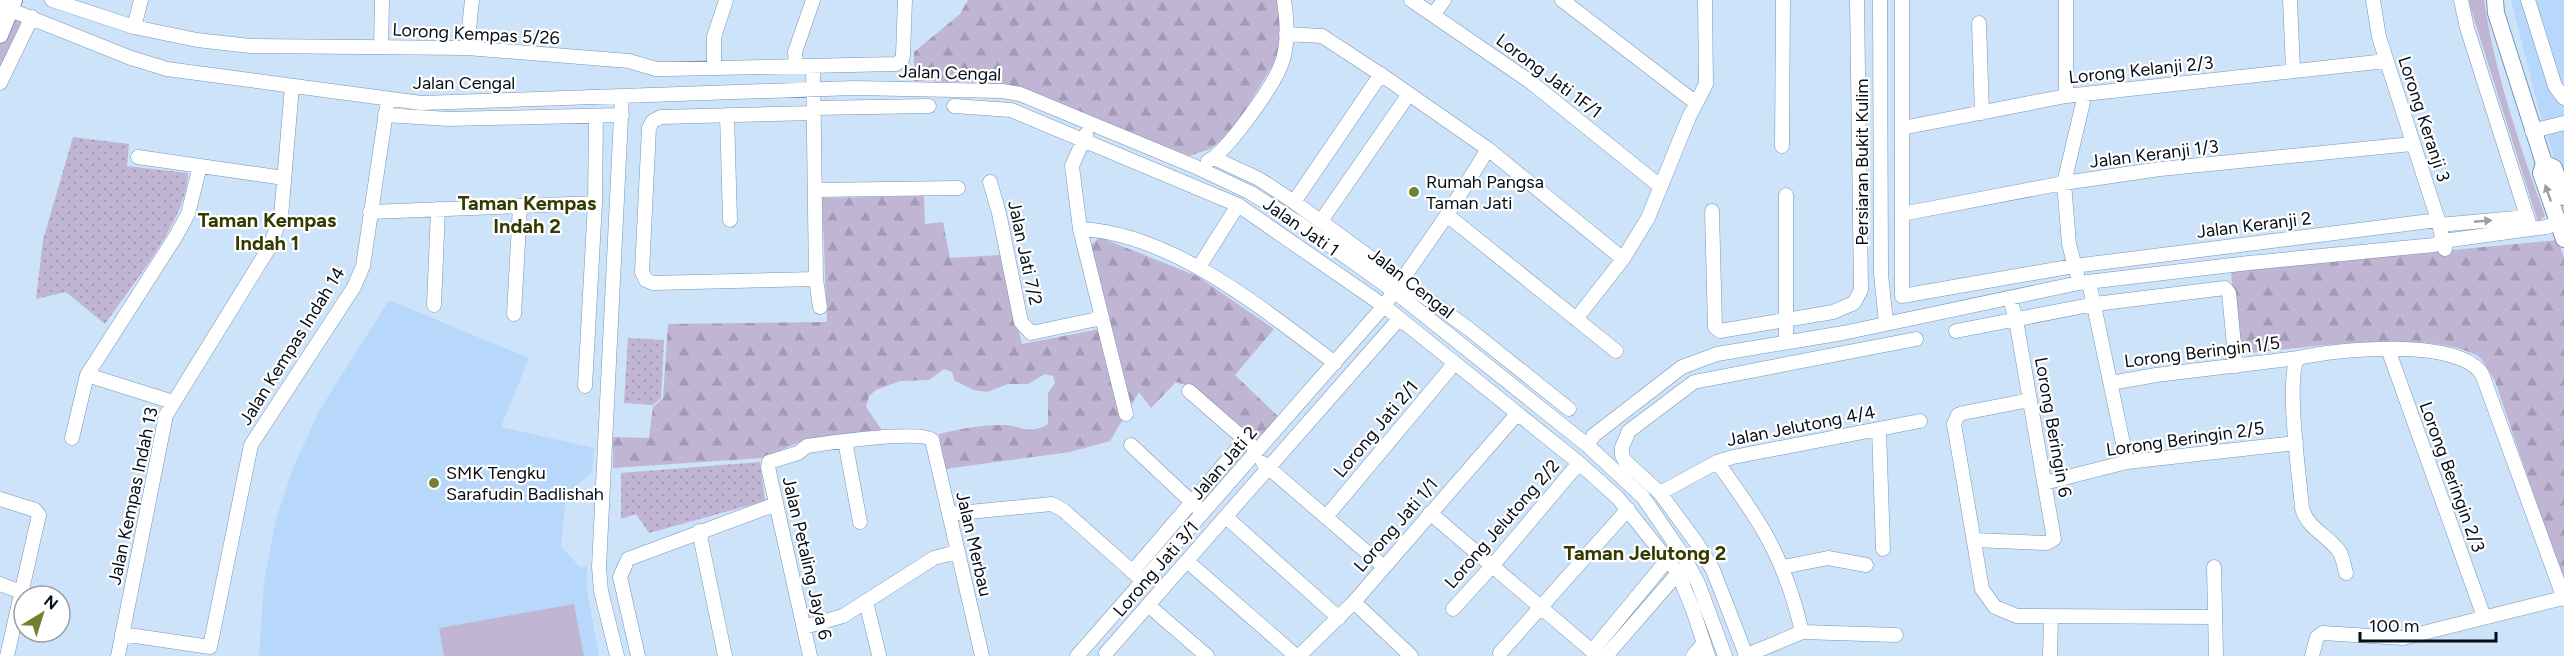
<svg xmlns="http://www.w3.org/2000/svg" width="2564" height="656" viewBox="0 0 2564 656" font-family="Figtree,sans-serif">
	<defs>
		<pattern id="forest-firs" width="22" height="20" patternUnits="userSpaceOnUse" patternTransform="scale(1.5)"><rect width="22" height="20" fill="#c0b5d3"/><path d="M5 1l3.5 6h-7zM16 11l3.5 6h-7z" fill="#a49ab4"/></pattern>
		<pattern id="park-dots" width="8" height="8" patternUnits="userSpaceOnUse" patternTransform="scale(1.5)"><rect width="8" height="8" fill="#c0b5d3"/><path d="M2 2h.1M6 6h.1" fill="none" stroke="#a49ab4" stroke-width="1.8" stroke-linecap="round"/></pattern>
	</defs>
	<rect width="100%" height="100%" fill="#cde3fa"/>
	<path fill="#b7d8fb" d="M2511,0H2564V187L2541,118Z
		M389,300L529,358L501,427L594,448L592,472L566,495L561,547L580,567L587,566V590L599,656H259L264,582L275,523L293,468L319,411Z"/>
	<path fill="#c0b5d3" d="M2468,0H2484C2494,71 2521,149 2545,216L2538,222Z
		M12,9L32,17L0,85V35Z
		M574,604L584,656H444L439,628Z"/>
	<path fill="url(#forest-firs)" d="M968,0H1279L1281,44L1274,63L1231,133L1210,149L1189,156L1021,87L971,82L914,81V52L960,14Z
		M924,196L925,224L943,222L950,258L1000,255L1022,344L1110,327L1091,246L1099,237L1197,276L1274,329L1235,375L1281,419L1257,446L1190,386L1176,382L1151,408L1139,392L1110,441L1070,452L945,469L939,434C959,429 981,425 1001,425C1022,424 1026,437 1048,424V393L1055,383L1053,376L1045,374L1028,384H1008L987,392L974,390L955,381L952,372L944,369L929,380L900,381L876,390L869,396L866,407L884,433L800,442L762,458L613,468V437L649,438L653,407L663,398L668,324L827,322L822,198Z
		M2558,240L2564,258V584L2495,381C2490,374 2484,359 2476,355C2423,328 2299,349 2238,354L2231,271Z"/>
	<path fill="url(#park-dots)" d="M73,137L129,144L127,166L188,173C187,221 132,284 105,324L66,292L36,299L43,240Z
		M628,338L664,340L661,398L653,405L624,403Z
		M760,462L765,501L649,533L636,514L621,519V473Z"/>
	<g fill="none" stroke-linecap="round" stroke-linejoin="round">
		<g stroke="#7a94af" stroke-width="15">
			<path id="minor" d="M52,0L134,27L197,40L250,46L467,48L629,61L656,69H669L896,64L902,60L903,55L905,0
				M1411,0L1532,83L1661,187
				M1562,0L1696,103
				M1880,0L1881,274L1886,323
				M1902,0V296L2074,266L2438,220
				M2066,0V96
				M2290,0L2293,71
				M2373,0L2379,37L2438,220L2445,249
				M2461,0L2467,28L2531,229
				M2528,0L2555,86L2564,98
				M1,6L131,58L167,69L421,103L854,88L1002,91L1020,94L1196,167L1251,193L1297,222L1394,291L1587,445L1643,497L1684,557L1698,583L1725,656
				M1434,14L1444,0
				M1979,23L1982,113
				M134,27L141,0
				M1286,34L1322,36L1386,78L1488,149L1623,259
				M381,47L382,0
				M467,48L472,0
				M796,66L795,52L813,0
				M813,66L816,279L820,307
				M714,67V37L726,0
				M0,83L32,17
				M954,106L1011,110L1238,205L1384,306L1579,463L1618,498L1678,573L1693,610L1708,656
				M814,108L929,106
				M814,113L661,117L653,121L649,128L642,272L646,280L653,283L816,279
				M385,115L449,119L622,115
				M727,115L730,220
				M1902,128L2066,96L2386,61
				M2532,131L2564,123
				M1086,134L1072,166L1080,229L1126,414
				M1782,146L1783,0
				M138,157L284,178
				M1214,158L1259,179L1294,202L1469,329L1569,409
				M1208,161C1228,151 1273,86 1281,65C1289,46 1287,20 1284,0
				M990,182L999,213L1021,322L1031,333L1102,318
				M815,190L958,188
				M1786,195V342
				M1294,202L1381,74
				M1712,211L1715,327L1720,331L1833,312L1854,303L1861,290L1857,0
				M370,212L595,203
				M1902,214L2064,183L2160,169L2412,144
				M1447,215L1616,351
				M1321,221L1409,94
				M2439,225L2527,217
				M1080,229C1172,233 1264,310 1335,363
				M1199,267L1238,205
				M2077,274L2069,244L2064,183L2085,94
				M2089,282L2127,462
				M434,305L438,209
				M514,314L520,206
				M1576,319L1623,259L1648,218L1689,117L1706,84L1705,0
				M1956,331L2095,304L2225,288L2229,293L2236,366
				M2388,349L2484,617
				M87,375L173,402
				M2111,383L2156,375L2298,358
				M585,386L595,203L596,116
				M1189,391L1251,445
				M2030,400L1963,413L1958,415L1954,424L1982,589L1995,607L2017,616L2215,617
				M1879,429L1883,549
				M72,438L87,375L176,236L188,214L200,166
				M845,441L860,522
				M1131,445L1199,509
				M1587,445L1594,435L1682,367L1717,354L1843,333L2079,283L2249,263L2434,245L2443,241L2546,227L2564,221
				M1717,462C1761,522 1785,558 1802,632
				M1263,463L1384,567
				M2044,483L2127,462L2296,443
				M1660,493L1717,462L1733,457L1920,421
				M0,499L35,510L39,515L7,656
				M1430,513L1598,656
				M949,514L1052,504L1063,510L1143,581
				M1226,517L1339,618
				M1326,517L1454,364
				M699,531L725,656
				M1974,540L2047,543L2054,539L2016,320L2010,299
				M1187,561L1296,656
				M1783,567L1828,558L1866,565
				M2214,567L2216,656
				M1132,572L1245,440
				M2346,573C2344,566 2343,557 2339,551C2327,535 2307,528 2302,508C2300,481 2285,377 2298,358C2337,349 2458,337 2482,374L2564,599
				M0,584L21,592
				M866,602L879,655
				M1354,602L1411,656
				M1148,605L1207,656
				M1453,609L1493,565L1579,463
				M804,627L843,616L934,558L957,552
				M122,634L210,647L251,445L354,287L363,266L388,99
				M1592,651L1668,559
				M1106,653L1399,319
				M1500,653L1628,509
				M1746,655L1713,570L1696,542L1660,493L1625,461L1622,455V447L1629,431L1694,382L1916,339
				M118,656L166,415L269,248L281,217L292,86
				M617,656L601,591L599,567L622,96
				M638,656L620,577L628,559L776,504
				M810,656L768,467L769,462L798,453L807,446C827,443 921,429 932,440L982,656
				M1077,656L1384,306L1447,215L1488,149
				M1299,656L1354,602L1517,414
				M1606,656L1678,573
				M1693,656L1704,643
				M1745,656L1802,632L1896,635
				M2050,656L2051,617
				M2312,656L2317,637L2323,633L2403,638L2563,598"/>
		</g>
		<g stroke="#7a94af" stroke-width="18">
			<path id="major" d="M2495,0L2496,13L2544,163L2541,173L2564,239
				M0,35L14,0
				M2544,163L2554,168L2564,197"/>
		</g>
		<use href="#minor" stroke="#fff" stroke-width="14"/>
		<use href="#major" stroke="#fff" stroke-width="16"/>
	</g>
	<defs><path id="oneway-solid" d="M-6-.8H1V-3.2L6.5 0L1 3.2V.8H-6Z" transform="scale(1.5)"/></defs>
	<g fill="#9b9ea2">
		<use href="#oneway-solid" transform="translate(2548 193) rotate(-109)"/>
		<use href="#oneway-solid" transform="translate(2483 221) rotate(-5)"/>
	</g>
	<g fill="#73802e" stroke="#fff" stroke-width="2">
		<circle cx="1414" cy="192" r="6"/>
		<circle cx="434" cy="483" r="6"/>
	</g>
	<g text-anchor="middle" stroke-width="4.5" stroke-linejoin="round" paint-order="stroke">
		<g font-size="18" fill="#050d17" stroke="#fff">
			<text transform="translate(476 34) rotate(3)" y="6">Lorong Kempas 5/26</text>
			<text transform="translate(2141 70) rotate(-6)" y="6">Lorong Kelanji 2/3</text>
			<text transform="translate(950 73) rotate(2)" y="6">Jalan Cengal</text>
			<text transform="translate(1549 76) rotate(37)" y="6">Lorong Jati 1F/1</text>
			<text x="464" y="89">Jalan Cengal</text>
			<text transform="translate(2424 119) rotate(72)" y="6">Lorong Keranji 3</text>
			<text transform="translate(2154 154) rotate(-7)" y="6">Jalan Keranji 1/3</text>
			<text transform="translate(1862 162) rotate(-90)" y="6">Persiaran Bukit Kulim</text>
			<text transform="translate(2254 225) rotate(-7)" y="6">Jalan Keranji 2</text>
			<text transform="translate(1301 227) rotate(35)" y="6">Jalan Jati 1</text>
			<text transform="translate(1025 253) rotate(78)" y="6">Jalan Jati 7/2</text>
			<text transform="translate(1411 283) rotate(38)" y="6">Jalan Cengal</text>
			<text transform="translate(292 346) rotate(-58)" y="6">Jalan Kempas Indah 14</text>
			<text transform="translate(2202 352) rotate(-7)" y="6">Lorong Beringin 1/5</text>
			<text transform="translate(1801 426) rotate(-11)" y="6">Jalan Jelutong 4/4</text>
			<text transform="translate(2053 427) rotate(80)" y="6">Lorong Beringin 6</text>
			<text transform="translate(1376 429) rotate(-50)" y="6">Lorong Jati 2/1</text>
			<text transform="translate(2185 439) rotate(-8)" y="6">Lorong Beringin 2/5</text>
			<text transform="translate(1224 463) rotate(-49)" y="6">Jalan Jati 2</text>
			<text transform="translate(2452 477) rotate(70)" y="6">Lorong Beringin 2/3</text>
			<text transform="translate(133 496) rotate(-78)" y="6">Jalan Kempas Indah 13</text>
			<text transform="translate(1502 524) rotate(-49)" y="6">Lorong Jelutong 2/2</text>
			<text transform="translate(1396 525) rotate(-49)" y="6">Lorong Jati 1/1</text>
			<text transform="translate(974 544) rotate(77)" y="6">Jalan Merbau</text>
			<text transform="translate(807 558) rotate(77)" y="6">Jalan Petaling Jaya 6</text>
			<text transform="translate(1156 569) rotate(-49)" y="6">Lorong Jati 3/1</text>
		</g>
		<g font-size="18" fill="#050d17" stroke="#fff" text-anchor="start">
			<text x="1426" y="188">Rumah Pangsa<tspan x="1426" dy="21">Taman Jati</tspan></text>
			<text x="446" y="479">SMK Tengku<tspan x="446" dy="21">Sarafudin Badlishah</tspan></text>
		</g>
		<g font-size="20" font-weight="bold" fill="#333b00" stroke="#fff">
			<text x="527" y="210">Taman Kempas<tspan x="527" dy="23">Indah 2</tspan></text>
			<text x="267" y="227">Taman Kempas<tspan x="267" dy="23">Indah 1</tspan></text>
			<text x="1645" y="560">Taman Jelutong 2</text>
		</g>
	</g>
	<g transform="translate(42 614) rotate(38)"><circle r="28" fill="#ffffff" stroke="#9b9ea2" stroke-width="1.5"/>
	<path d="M0-4.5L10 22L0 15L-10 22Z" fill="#73802e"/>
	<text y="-9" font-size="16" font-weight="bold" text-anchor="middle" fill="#050d17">N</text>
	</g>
	<path d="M2360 632v9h136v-9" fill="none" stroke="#050d17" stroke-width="3"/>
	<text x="2369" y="632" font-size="18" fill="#050d17" stroke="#ffffff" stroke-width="4.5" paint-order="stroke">100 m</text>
</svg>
